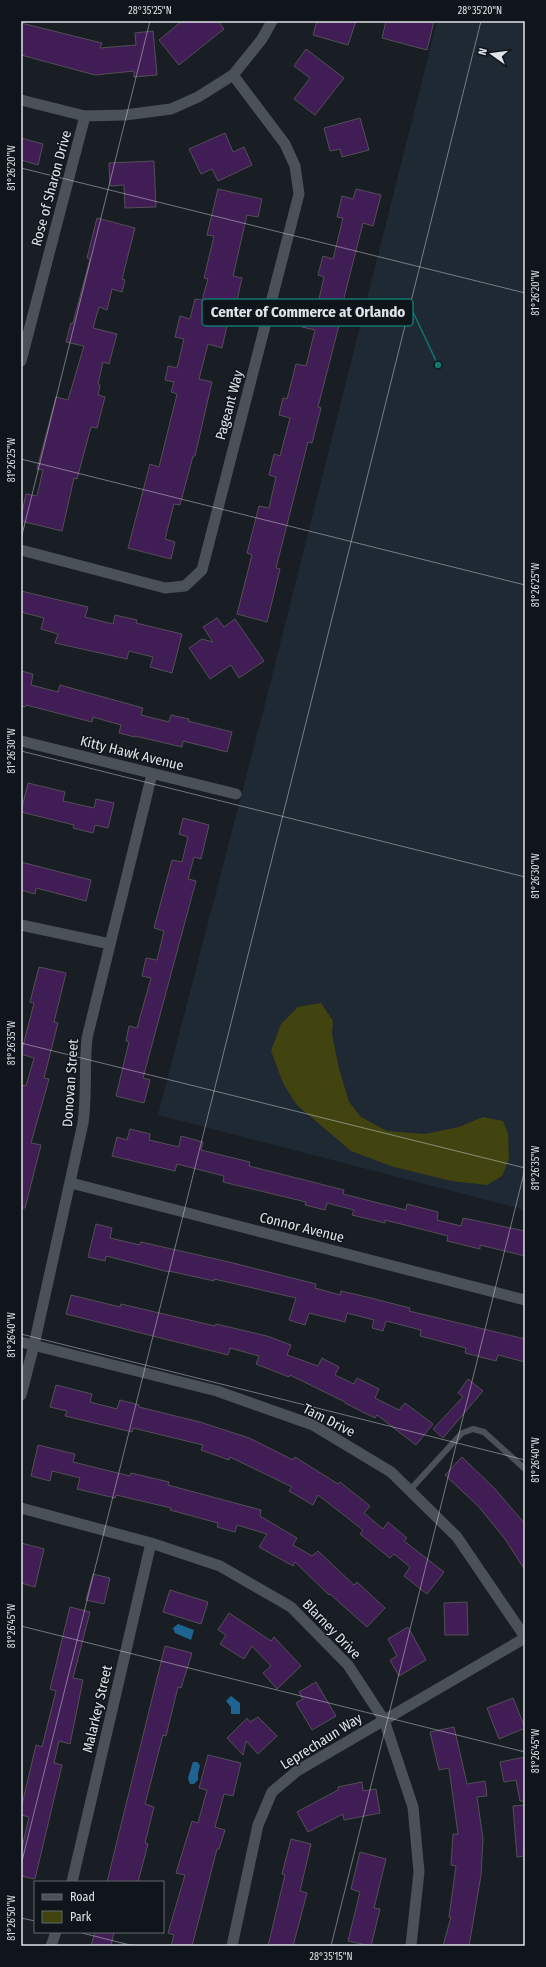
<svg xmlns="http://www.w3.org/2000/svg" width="546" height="1967" viewBox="0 0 546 1967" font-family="'Fira Sans Condensed',sans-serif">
	<rect width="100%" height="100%" fill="#191e24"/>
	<path fill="#1f2933" d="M437,21H525V1210L158,1115L264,708Z"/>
	<path fill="#424410" d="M321,1003L333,1021L332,1034L339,1069L349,1102L361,1117L387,1131L425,1134L459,1127L483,1117L503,1121L508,1134L509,1159L502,1176L487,1185L452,1181L394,1167L351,1151L297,1105L284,1085L271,1051L281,1024L298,1007Z"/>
	<path fill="#1f6392" d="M178,1624L194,1630L191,1640L175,1633L173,1628Z
		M231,1696L240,1703V1714H231V1707L226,1701Z
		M193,1762H197L200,1765L198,1774V1780L194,1784H190L188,1778Z"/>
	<path fill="#411d55" stroke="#534f56" d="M182,21H218L224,29L179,65L159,40Z
		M317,21H356L348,45L313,35Z
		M386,21H434L427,50L382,38Z
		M21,23L102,43L100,48L136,45L135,33L153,31L157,75L134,77V71L95,75L21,55Z
		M306,49L344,78L315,115L294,99L310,78L294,66Z
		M360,118L369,150L342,157L340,149L330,151L324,128Z
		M225,133L233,152L244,147L252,165L218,181L212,169L201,174L189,149Z
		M21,138L43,144L38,165L21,160Z
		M154,161L156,207L125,208L124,185L110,186L109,163Z
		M218,189L262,199L258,217L247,215L233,276L242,278L237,300L233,299L222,348L208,344L199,379L212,382L195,456H193L180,505L174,504L165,539L175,542L171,559L128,548L150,464L159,467L177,394L171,392L174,382L165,380L168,366L177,368L184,339L175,337L180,316L190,319L195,299L202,300L208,279L204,278L214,236L207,235Z
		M356,189L381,195L373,226L363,223L343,302H345L318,407L321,408L312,443L308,442L276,568L280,569L267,622L237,614L252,555L247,553L259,506L269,508L276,477L269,475L274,454L280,456L290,418L279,415L283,398L287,399L296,364L306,366L315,330L302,327L307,305L317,308L324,277L318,275L323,256L333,259L343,218L337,217L342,196L353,199Z
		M97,218L135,228L122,279L125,280L122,292L112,289L107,310L99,307L93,328L117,334L109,364L103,362L98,384L100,385L98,395L105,397L97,428L91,427L77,479L74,478L62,531L21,521V518L26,494L37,496L43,470L37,469L56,397L68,400L84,346L66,342L71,323H73L90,259L87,258Z
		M21,591L88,607L85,617L113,624L115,615L137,620L136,623L182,634L172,673L150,667L153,657L129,651L127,659L55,643L58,634L41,629L44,618L21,612Z
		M217,618L224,627L235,619L264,661L239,678L231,665L210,679L189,648L202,639L213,642L203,627Z
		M21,671L33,674L31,685L58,692L60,685L143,708L141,715L169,722L171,715L189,719L188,721L232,732L227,752L183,741L182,747L135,736V737L119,733L121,725L93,717L92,722L26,705L25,707L21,706Z
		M28,783L65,792L63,801L94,808L96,799L114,803L108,828L95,825L93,833L73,828L74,825L21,812Z
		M183,818L209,825L201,859L194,857L188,879L196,881L143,1078L150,1080L144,1103L116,1096L129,1042L126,1041L129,1026L137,1028L151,978L142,976L146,958L157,960L164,931L154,928L172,860L182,862L188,837L179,834Z
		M21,862L91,880L86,901L36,888L35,894L21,890Z
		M39,967L66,973L54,1022L58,1023L44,1078L49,1079L31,1143L41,1145L25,1208H21V1085L26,1086L34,1058L21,1054L34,1003L30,1002Z
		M130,1129L150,1134L149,1140L179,1147L181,1136L203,1142L201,1150L250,1162L249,1166L344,1190L343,1194L406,1210L407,1204L438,1212L437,1220L461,1226L463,1218L525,1231V1256L480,1245V1249L447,1241L448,1236L385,1220V1223L352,1215L354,1210L327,1203L325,1210L305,1205L306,1202L223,1182L224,1176L177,1164L175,1171L112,1156L117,1137L127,1140Z
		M96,1224L112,1228L110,1238L140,1245L141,1242L229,1262L316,1284L315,1288L340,1295L341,1291L371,1298L410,1308L409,1311L525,1339V1362L498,1355L496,1361L465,1353L466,1348L420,1336L421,1330L386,1321L383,1331L372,1328L374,1320L347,1313L345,1322L309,1313L305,1325L289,1320L296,1298L214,1279V1281L169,1271V1272L106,1256L105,1261L88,1257Z
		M71,1295L120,1307L121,1304L215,1326L216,1324L267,1336L291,1345L287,1355L318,1366L322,1358L339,1367L335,1375L354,1384L357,1378L379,1389L375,1398L399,1410L405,1403L433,1424L416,1445L377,1415L375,1418L345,1403V1402L290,1375L289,1377L256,1364L259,1356L230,1348L228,1355L66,1314Z
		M468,1379L483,1391L443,1438L433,1429L463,1397L458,1393Z
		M56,1385L92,1394L90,1402L117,1409L120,1400L139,1405V1407L200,1422L249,1438L293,1460L295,1457L338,1484L340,1482L370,1506L364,1513L383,1529L388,1522L407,1538L404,1541L444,1572L427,1594L404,1576L410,1567L394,1554L390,1558L360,1534L363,1530L318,1495L313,1505L289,1491L292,1487L230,1457L229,1460L201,1450L203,1445L133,1428L132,1432L65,1416L67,1411L50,1407Z
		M38,1445L75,1454L73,1462L130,1476L131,1473L169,1482L168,1485L261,1510L260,1516L297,1538L293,1545L312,1556L318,1551L354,1585L357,1582L385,1608L367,1627L330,1594L329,1595L295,1562L293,1566L259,1547L267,1534L237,1525L235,1532L217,1527L218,1523L170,1510L171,1508L116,1495L115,1498L77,1489L80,1478L52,1471L50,1481L31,1476Z
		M462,1457L495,1489L525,1524V1570L505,1539L479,1507L445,1475Z
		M21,1543L44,1549L35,1587L21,1583Z
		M93,1574L110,1578L104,1604L86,1600Z
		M170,1590L208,1602L201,1624L163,1612Z
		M467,1602L468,1635H445L444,1603Z
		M70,1607L90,1612L73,1678L83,1680L70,1744L59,1741L54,1763L62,1765L35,1879L21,1876V1852L29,1817L21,1815V1809L36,1745L42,1747L56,1691L50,1689Z
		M229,1613L271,1641L274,1637L301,1666L277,1689L263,1673L271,1666L252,1646L244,1659L220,1644L226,1635L218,1630Z
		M408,1627L426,1660L399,1676L390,1660L397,1656L388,1639Z
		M165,1646L192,1653L181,1688L178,1687L166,1736L163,1735L145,1804L154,1807L145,1843L148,1844L138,1882H107Z
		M316,1682L336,1716L312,1730L296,1703L303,1699L299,1692Z
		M513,1698L525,1728L499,1739L487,1708Z
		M258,1717L277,1736L258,1754L246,1741L243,1755L227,1738L247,1718L250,1722Z
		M454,1727L467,1784L485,1781L487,1796L477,1797L483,1839L481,1875L469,1946H443L451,1917H449L456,1866L451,1865L453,1834H458L449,1768L439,1770L430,1732Z
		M208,1755L241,1763L233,1796L224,1794L215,1827L225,1830L219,1849H217L192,1946H171L174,1935L168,1933L185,1875L176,1873L192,1821L198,1823L207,1790L199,1788Z
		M525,1757V1801H520L516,1780L504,1782L500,1762Z
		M362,1782L363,1791L376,1789L380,1813L344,1820L343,1814L308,1832L297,1812L338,1790V1787Z
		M525,1805V1856L517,1857L513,1806Z
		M291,1839L311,1844L300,1891L307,1893L293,1946H268L285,1875L282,1874Z
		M360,1852L386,1859L374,1908L380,1909L371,1946L348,1941L360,1892L351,1889Z
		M95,1932H114L111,1946H91Z"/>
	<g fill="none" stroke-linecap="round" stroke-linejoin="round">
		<path stroke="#4b5158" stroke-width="6" d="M410,1490L462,1433L473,1429L484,1432L525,1469"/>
		<path stroke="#4b5158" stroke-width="11" d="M21,361L85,116
			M21,550L165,588L185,586L202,570L299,194L295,166L285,144L233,75
			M21,741L236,794
			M21,925L110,944
			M71,1183L525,1300
			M21,1342L217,1391L313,1425L391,1472L457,1537L525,1637
			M21,1395L34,1345L83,1123C87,1094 84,1066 87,1038L152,774
			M21,1508L151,1543L220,1566L291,1607L348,1665L384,1720L413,1807L419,1872L411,1946
			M72,1882L151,1543
			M51,1946L56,1932
			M232,1946L258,1825L272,1792L297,1771L525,1638"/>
		<path stroke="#4b5158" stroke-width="11" d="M21,100L85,116L125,115L171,109L198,97L233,75L262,39L272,21"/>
	</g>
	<path fill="none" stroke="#e0e4e8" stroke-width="1" stroke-opacity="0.45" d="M21,168L525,293M21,459L525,585M21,539L150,21M21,751L525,877M21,1043L525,1168M21,1334L525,1460M21,1626L525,1752M21,1865L481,21M21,1918L35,1921M78,1932L134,1946M331,1946L525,1169"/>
	<g text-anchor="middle" stroke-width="3" stroke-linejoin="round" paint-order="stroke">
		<g font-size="14" fill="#e0e4e8" stroke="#10151b">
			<text transform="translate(51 188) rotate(-75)" y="5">Rose of Sharon Drive</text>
			<text transform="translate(229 405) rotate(-75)" y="5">Pageant Way</text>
			<text transform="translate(132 753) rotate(14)" y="5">Kitty Hawk Avenue</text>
			<text transform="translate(70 1083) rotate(-86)" y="5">Donovan Street</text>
			<text transform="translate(302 1227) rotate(14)" y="5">Connor Avenue</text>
			<text transform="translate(329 1420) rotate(27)" y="5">Tam Drive</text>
			<text transform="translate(332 1629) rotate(46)" y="5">Blarney Drive</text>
			<text transform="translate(97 1709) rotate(-77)" y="5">Malarkey Street</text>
			<text transform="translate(321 1741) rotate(-32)" y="5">Leprechaun Way</text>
		</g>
	</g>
	<path fill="none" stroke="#0f766e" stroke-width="1.5" d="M438 365L413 312"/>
	<circle fill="#0f766e" stroke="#10151b" stroke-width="1.5" cx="438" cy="365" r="4"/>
	<rect fill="#10151b" stroke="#0f766e" stroke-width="1.5" x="202" y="299" width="211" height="27" rx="4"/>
	<g font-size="15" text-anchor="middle" font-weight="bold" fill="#e0e4e8">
		<text x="308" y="317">Center of Commerce at Orlando</text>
	</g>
	<rect width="546" height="1967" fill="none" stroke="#10151b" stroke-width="44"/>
	<rect x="34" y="1881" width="130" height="52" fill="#10151b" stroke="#63686d"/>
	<rect x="42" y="1894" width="20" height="6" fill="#4b5158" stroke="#63686d"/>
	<text x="70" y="1901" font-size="12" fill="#e0e4e8">Road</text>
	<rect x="42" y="1911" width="20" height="12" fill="#424410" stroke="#63686d"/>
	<text x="70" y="1921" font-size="12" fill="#e0e4e8">Park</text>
	<g transform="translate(492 54) rotate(284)" stroke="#10151b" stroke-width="3" paint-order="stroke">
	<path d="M0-3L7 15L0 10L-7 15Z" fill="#e0e4e8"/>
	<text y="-6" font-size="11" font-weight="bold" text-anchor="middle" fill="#e0e4e8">N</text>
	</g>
	<rect x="22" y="22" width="502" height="1923" fill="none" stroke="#e0e4e8" stroke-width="1.5"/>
	<g font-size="10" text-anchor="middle" fill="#e0e4e8">
		<text x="150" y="14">28°35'25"N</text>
		<text x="480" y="14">28°35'20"N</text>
		<text transform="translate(11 168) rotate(-90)" y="4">81°26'20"W</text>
		<text transform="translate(535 293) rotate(-90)" y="4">81°26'20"W</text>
		<text transform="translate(11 460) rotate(-90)" y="4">81°26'25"W</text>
		<text transform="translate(535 585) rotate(-90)" y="4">81°26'25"W</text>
		<text transform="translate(11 751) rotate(-90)" y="4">81°26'30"W</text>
		<text transform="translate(535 876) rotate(-90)" y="4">81°26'30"W</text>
		<text transform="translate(11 1043) rotate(-90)" y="4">81°26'35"W</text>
		<text transform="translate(535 1168) rotate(-90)" y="4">81°26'35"W</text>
		<text transform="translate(11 1335) rotate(-90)" y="4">81°26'40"W</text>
		<text transform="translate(535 1460) rotate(-90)" y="4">81°26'40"W</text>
		<text transform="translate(11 1626) rotate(-90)" y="4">81°26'45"W</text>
		<text transform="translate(535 1751) rotate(-90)" y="4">81°26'45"W</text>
		<text transform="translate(11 1918) rotate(-90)" y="4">81°26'50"W</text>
		<text x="331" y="1960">28°35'15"N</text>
	</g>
</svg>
